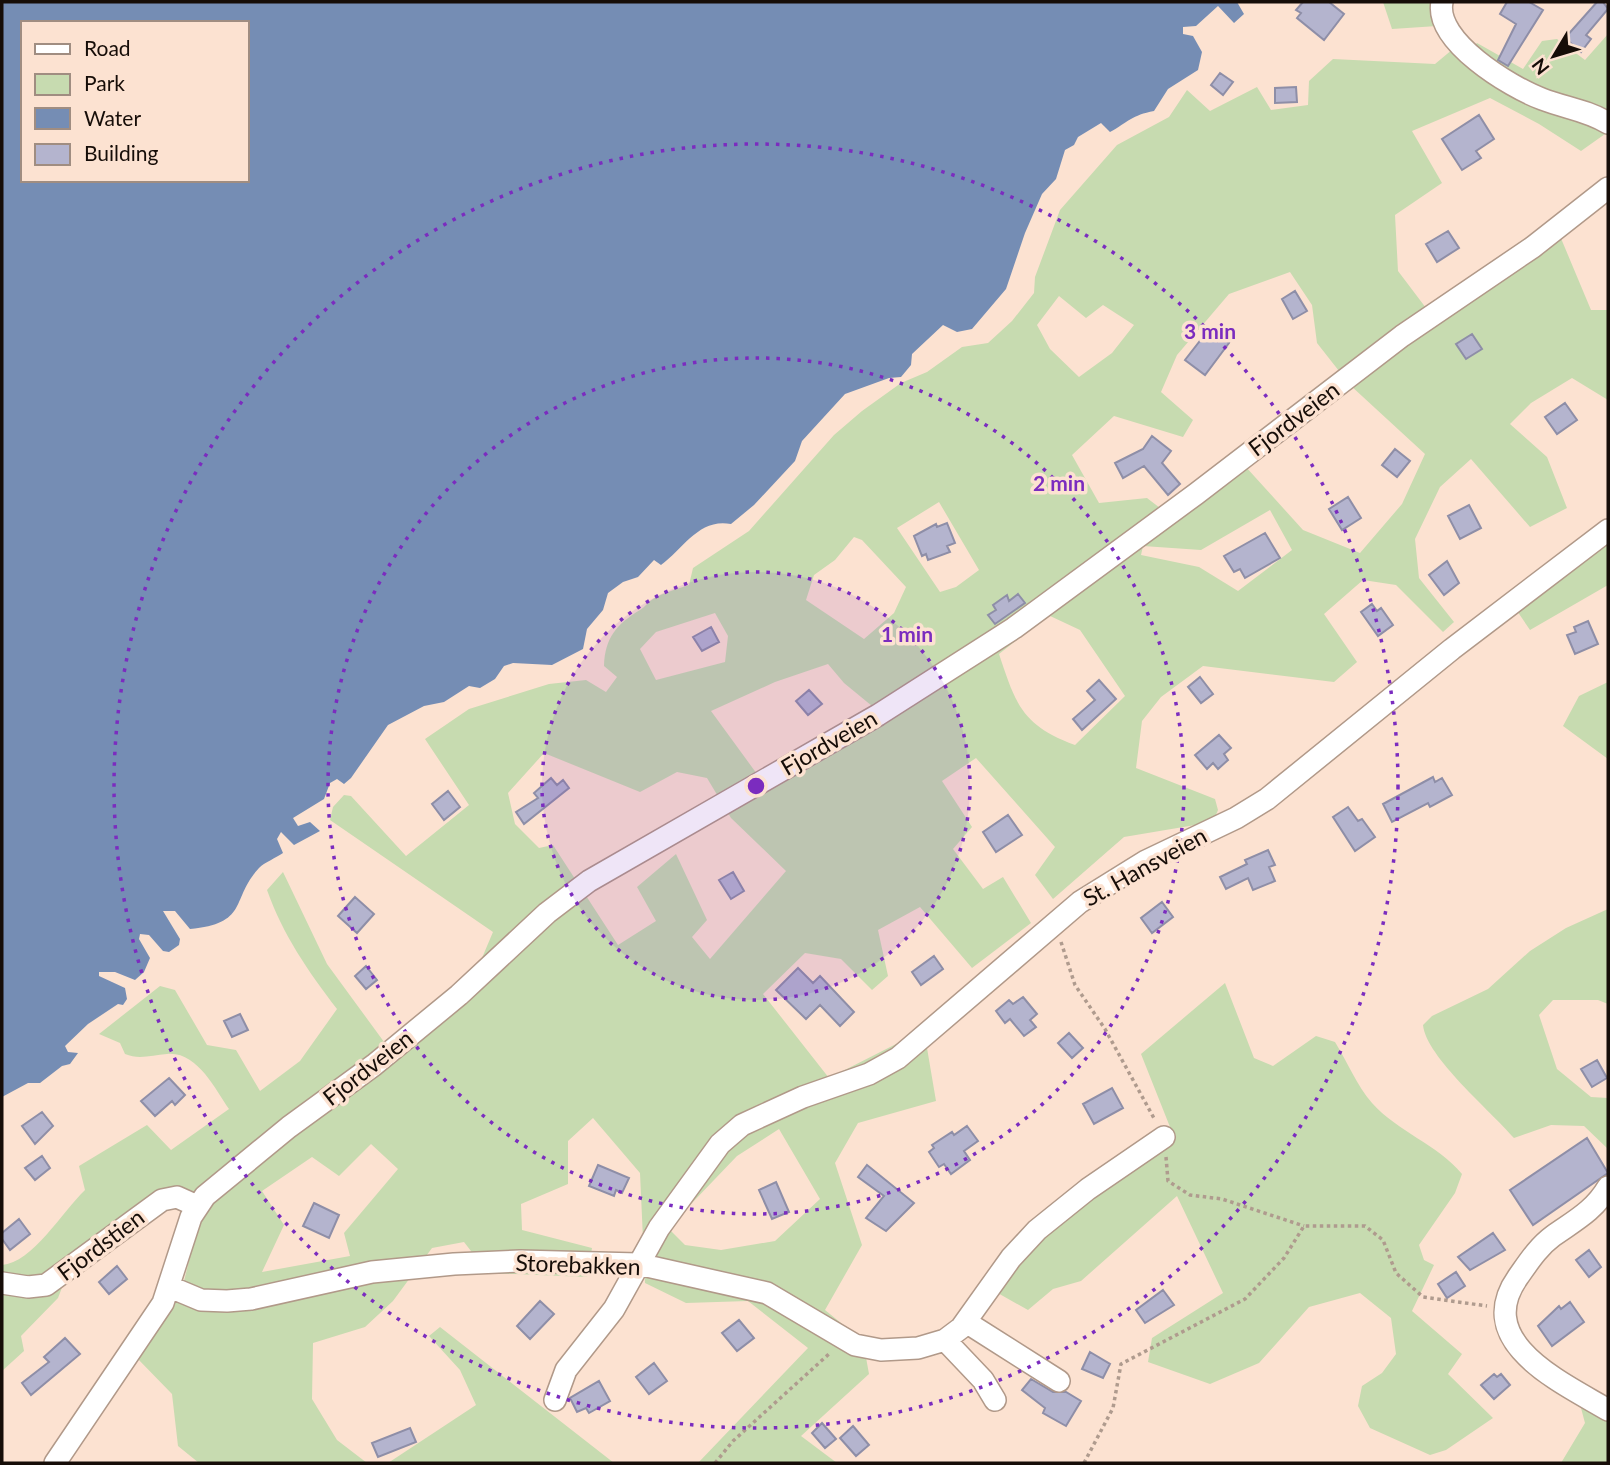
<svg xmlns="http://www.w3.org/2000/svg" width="1610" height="1465" viewBox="0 0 1610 1465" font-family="Lato,sans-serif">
	<rect width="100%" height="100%" fill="#fce2d1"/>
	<path fill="#c7dbb0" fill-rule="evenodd" d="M1383,2H1453L1437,26L1392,29Z
		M1608,34V136L1605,134L1581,151L1539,124L1490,98L1412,131L1442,183L1395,215L1398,271L1426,308L1550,221L1560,236L1591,310H1608V400L1572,378L1531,403L1510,424L1547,457L1567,508L1530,527L1471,459L1440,487L1415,539L1419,578L1454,622L1443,632L1396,585L1363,580L1324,614L1357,662L1334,682L1203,666L1161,697L1142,721L1136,768L1215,799L1218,810L1213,822L1124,837L1053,899L1035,875L1055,847L976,758L942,781L972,827L953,849L983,889L1003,877L1031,923L972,968L920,907L878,930L888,976L872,990L841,959L805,953L763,994L829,1078L902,1041L927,1048L936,1101L858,1123L835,1163L862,1245L825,1310L863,1341L869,1374L801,1436L837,1463H698L808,1348L748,1301L686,1303L645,1283L640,1173L593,1118L568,1141V1184L521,1204L522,1230L592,1248L587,1277L488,1273L464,1242L432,1248L393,1301L365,1327L313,1343L312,1399L337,1440L367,1463H199L178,1446L172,1394L136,1357L183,1285L201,1213L186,1190L66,1277L58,1298L21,1336L24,1351L2,1371V1265C32,1263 63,1211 85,1190L79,1166L147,1125L171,1150L229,1109C215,1089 197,1051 167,1054C152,1055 139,1060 125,1054L120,1043L99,1034L160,986L175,990L207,1045L236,1050L260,1091L300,1061L337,1009C308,971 283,935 267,890L283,872L327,964L387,1046L479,965L493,932L330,820L333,807L344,795L351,796L406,856L469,805L425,739L469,709L549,684L586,680L606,692L617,677L604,666C605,637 617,624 640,610C645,607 648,602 653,599C663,593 677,589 689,585L693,568L749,531L834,435L862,411L901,383L927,372L962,347L988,343L1012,321L1034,293L1035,277L1060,210L1117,145L1169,117L1187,90L1210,111L1257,87L1271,110L1308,105L1309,81L1333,59L1435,64L1453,49L1464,56L1477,43L1523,69L1542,41L1557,39L1585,60ZM1290,272L1312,305L1317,343L1350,385L1425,454L1402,504L1360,553L1303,530L1245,466L1173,518L1147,498L1099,503L1072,455L1114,416L1183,437L1193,420L1161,392L1177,355L1229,294ZM1059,296L1086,318L1103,305L1134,325L1112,353L1079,377L1050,349L1037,325ZM939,502L979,570L956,587L940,592L897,528ZM1270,510L1292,550L1238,591L1199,567L1141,555L1143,546L1201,550ZM854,537L862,540L906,587L894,613L864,639L806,600L814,575L835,560ZM715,613L728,636L725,662L656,680L640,649L656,632ZM1048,615L1080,630L1125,696L1075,745C1022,725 1016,705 999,654ZM828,664L844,683L872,706L757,774L711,711L775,682ZM544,753L640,792L677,772L707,778L731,818L786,871L710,959L692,937L707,920L676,854L637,887L656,921L618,945L553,845L539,848L515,824L508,793ZM779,1129L820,1199L775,1241L721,1250L685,1245L668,1228L737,1156ZM371,1144L398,1169L344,1233L350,1256L262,1272L284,1225L262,1191L312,1157L339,1176Z
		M1608,533V585L1530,630L1513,605Z
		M1608,682V759L1563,726L1579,696Z
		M1608,909V1004L1598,1000H1553L1539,1015L1557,1069L1591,1097L1608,1098V1149L1584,1126L1551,1125L1514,1138C1491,1111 1426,1057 1423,1025L1432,1016L1488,989L1530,951L1566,928Z
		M1225,983L1254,1058L1273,1066L1316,1036L1335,1042C1347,1061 1357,1086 1372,1103C1398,1132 1437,1144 1462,1174L1455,1193L1419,1245L1424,1260L1434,1265L1412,1311L1462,1354L1448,1374L1493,1418L1446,1450L1430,1455L1370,1428L1358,1406L1362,1386L1382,1373L1396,1354L1391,1318L1360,1293L1309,1307L1259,1363L1210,1384L1148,1362L1152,1338L1223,1293L1177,1196L1081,1281L1053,1289L1028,1310L996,1292L1042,1234L1157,1152L1170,1127L1141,1054Z
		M440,1327L614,1463H388L476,1405L460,1370L429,1336Z
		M1608,1402V1463H1561L1585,1423L1581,1408Z"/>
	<path fill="#758db4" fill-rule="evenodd" d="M2,2H1237L1244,14L1234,23L1218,6L1196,26L1183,27V34L1193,36L1202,52L1198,70L1168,89L1154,111C1132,115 1128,122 1110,132L1101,123L1078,137L1074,145L1065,150L1056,179L1042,194L1025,233L1006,289L972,329L957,332L943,325L912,354L911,365L901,377L889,378L845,394L802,441L795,461L754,505L731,524C699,518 684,548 661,565L654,560L638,577L623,582L608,593L603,610L587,629L583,649L552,665L513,663L504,666L495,679L480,688L469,686L444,702L424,706L388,725L351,778L344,784L337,779L330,783L324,799L293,818L298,826L310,822L320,831L294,845L281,832L277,839L283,853C276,858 265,862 259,868C230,899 250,923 190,929L175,911H163L180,939L179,945L169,952L163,951L149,935L140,934L139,939L150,958L144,972L135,980L115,972H99V976L125,988L127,999L123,1005L118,1004L88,1024L65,1046L68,1052L78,1053L70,1064L62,1066L40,1083H28L2,1097ZM23,23H247V180H23Z"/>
	<path fill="#b4b4ce" stroke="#8e8ea7" stroke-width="2" d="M1303,2H1329L1344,14L1324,40L1297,18L1301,13L1296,10Z
		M1507,2H1529L1543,10L1508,66L1498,60L1516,24L1500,14Z
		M1597,2H1603L1608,9L1586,35L1591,39L1581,52L1565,38Z
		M1220,73L1233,82L1223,95L1211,85Z
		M1296,87L1297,102L1275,103V88Z
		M1479,115L1494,139L1476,151L1481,158L1462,170L1442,139Z
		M1448,231L1459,248L1437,262L1426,244Z
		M1295,291L1307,311L1293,319L1282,299Z
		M1210,328L1229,343L1205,375L1185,360Z
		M1472,334L1482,349L1466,359L1456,344Z
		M1565,403L1577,420L1557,434L1545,417Z
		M1152,436L1171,451L1162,463L1180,484L1168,495L1144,466L1123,478L1115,463L1143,449Z
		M1395,449L1410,461L1397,477L1382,465Z
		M1348,497L1361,518L1342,530L1329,509Z
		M1469,505L1481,528L1460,539L1448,516Z
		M947,523L955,543L947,546L950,552L928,560L926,554L922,556L914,536L936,524L937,527Z
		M1265,533L1280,558L1245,578L1240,569L1234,572L1224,556Z
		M1447,561L1459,583L1444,595L1429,575Z
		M1018,594L1025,603L995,624L988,615L996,610L993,605L1007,595L1009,601Z
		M1372,604L1377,611L1381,608L1393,625L1378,636L1361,612Z
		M1588,621L1598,644L1575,654L1567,635L1576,632L1574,627Z
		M711,627L719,642L702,651L693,637Z
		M1200,677L1213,694L1201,703L1188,687Z
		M1099,680L1116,699L1082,730L1073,719L1095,700L1087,691Z
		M809,690L822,704L808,715L796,701Z
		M1219,735L1231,748L1224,754L1228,760L1218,769L1213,763L1207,769L1195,755Z
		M1433,777L1435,782L1442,778L1452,795L1430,807L1428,803L1392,822L1383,804Z
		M551,778L557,785L563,780L569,788L524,824L516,812L538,798L534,793Z
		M448,791L460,807L444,820L432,804Z
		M1348,807L1358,821L1362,819L1375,837L1355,851L1333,817Z
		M1008,815L1022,835L996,852L983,832Z
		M1268,850L1275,865L1269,867L1275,881L1253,890L1248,878L1226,889L1220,877L1247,864L1245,860Z
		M733,872L744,891L731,899L719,880Z
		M355,897L374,914L357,933L338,916Z
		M1162,902L1173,917L1152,933L1141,918Z
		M934,956L943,969L921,985L912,972Z
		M366,966L377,980L366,989L355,976Z
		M798,968L813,983L820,976L854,1012L840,1026L820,1005L806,1019L776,990Z
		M1023,997L1037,1014L1030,1020L1036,1027L1024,1036L1010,1019L1005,1023L996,1011L1009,1000L1013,1004Z
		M240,1014L248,1030L232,1037L224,1021Z
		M1069,1033L1083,1048L1072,1058L1058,1043Z
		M1597,1060L1607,1078L1592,1087L1581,1069Z
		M169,1078L185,1095L175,1105L172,1101L155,1116L141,1101Z
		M1112,1088L1123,1108L1094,1124L1083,1104Z
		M42,1112L53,1126L35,1144L22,1126Z
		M967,1126L978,1141L964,1151L970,1160L951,1174L944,1164L939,1167L929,1152L934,1148L932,1145L952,1132L954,1135Z
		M1587,1138L1608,1173L1533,1225L1510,1190Z
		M42,1156L50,1168L35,1180L25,1168Z
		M598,1165L629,1178L622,1193L616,1190L614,1196L589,1186Z
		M867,1165L914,1203L886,1231L866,1218L884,1196L858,1177Z
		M776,1182L789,1212L772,1219L759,1190Z
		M314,1203L339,1215L329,1238L303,1226Z
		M19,1219L30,1234L10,1250L2,1239V1233Z
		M1493,1233L1505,1250L1470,1270L1458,1257Z
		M1589,1250L1601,1267L1589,1277L1576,1260Z
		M117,1266L127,1279L109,1294L99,1282Z
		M1456,1272L1465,1286L1447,1298L1438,1284Z
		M1163,1290L1174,1305L1145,1323L1136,1310Z
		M540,1301L554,1314L530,1339L517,1326Z
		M1570,1302L1584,1322L1552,1346L1538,1326L1559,1306L1561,1309Z
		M739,1320L754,1338L737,1351L722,1333Z
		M65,1338L80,1354L31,1395L22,1383L49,1362L44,1357Z
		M1090,1352L1110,1364L1103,1378L1082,1369Z
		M654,1363L667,1381L649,1394L636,1377Z
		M1494,1374L1497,1377L1501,1374L1510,1385L1494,1399L1481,1385Z
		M1031,1379L1053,1392H1066L1081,1401L1066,1426L1043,1413L1045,1408L1022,1390Z
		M599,1381L610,1401L589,1413L586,1408L577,1412L570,1398Z
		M822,1423L836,1439L825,1448L812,1433Z
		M853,1426L869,1445L856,1456L840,1438Z
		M410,1428L416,1442L378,1457L372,1443Z"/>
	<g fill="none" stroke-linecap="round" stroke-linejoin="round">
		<g stroke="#b19989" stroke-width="24">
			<path id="minor" d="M1442,2C1434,41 1510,87 1542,99C1565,108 1587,110 1608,123
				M1608,1187C1594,1211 1574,1221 1553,1236C1538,1247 1528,1263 1518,1277C1472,1342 1561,1382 1608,1410
				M2,1283L28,1287L46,1285L162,1200L177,1197L197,1206
				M170,1287L201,1300L227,1301L251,1299L372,1272L454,1264L520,1261L638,1264L767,1293L855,1345L881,1350L918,1348L945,1340L961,1328L1011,1258L1037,1230L1088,1189L1164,1137
				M966,1322L1059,1381
				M945,1340L983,1380L995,1400
				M555,1400L566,1370L614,1309L659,1228L720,1144L742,1125L803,1097L869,1074L898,1058L1080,902L1146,861L1236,818L1267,799L1452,649L1608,530
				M55,1463L163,1303L191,1217L205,1196L289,1127L374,1065L459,995L547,913L589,881L878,715L1014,628L1196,494L1402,336L1533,247L1608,188"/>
		</g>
		<path stroke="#af9b8e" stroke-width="3.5" stroke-dasharray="3.5 3.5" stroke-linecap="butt" d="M1061,942L1075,985L1105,1029L1155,1120
			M1166,1157L1168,1181L1190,1195L1222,1199L1304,1226
			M715,1463L733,1441L830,1353
			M1084,1463L1113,1408L1121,1364L1245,1299L1284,1258L1304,1226H1365L1383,1240L1396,1273L1423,1297L1487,1306"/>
		<use href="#minor" stroke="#fff" stroke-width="21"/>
	</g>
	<circle cx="756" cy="786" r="214" fill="#7b2cbf" fill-opacity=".12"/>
	<g fill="none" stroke="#7b2cbf" stroke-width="3.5" stroke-dasharray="3.5 7">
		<circle cx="756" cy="786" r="214"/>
		<circle cx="756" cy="786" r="428"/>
		<circle cx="756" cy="786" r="642"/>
	</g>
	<g text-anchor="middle" stroke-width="7" stroke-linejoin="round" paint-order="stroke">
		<g font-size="23" fill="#160d08" stroke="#fce2d1">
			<text transform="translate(1294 419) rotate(-37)" y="8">Fjordveien</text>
			<text transform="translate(829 743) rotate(-30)" y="8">Fjordveien</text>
			<text transform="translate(1145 867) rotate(-29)" y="8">St. Hansveien</text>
			<text transform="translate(368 1068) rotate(-38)" y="8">Fjordveien</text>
			<text transform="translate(101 1245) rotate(-37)" y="8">Fjordstien</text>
			<text transform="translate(578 1265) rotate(2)" y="8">Storebakken</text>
		</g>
	</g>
	<circle cx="756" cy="786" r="10" fill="#7b2cbf" stroke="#fce2d1" stroke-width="3.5"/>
	<g font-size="21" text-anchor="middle" font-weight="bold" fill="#7b2cbf" stroke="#fce2d1" stroke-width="7" stroke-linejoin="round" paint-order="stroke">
		<text x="1210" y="339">3 min</text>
		<text x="1059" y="491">2 min</text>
		<text x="907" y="642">1 min</text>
	</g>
	<rect width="1610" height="1465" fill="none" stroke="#160d08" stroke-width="7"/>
	<rect x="21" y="21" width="228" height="161" fill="#fce2d1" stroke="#a08d81" stroke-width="2"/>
	<rect x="35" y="44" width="35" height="10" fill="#ffffff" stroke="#a08d81" stroke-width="2"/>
	<text x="84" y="56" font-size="21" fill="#160d08">Road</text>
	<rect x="35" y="74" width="35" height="21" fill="#c7dbb0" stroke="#a08d81" stroke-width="2"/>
	<text x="84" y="91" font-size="21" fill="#160d08">Park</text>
	<rect x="35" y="108" width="35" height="21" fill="#758db4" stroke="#a08d81" stroke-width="2"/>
	<text x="84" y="126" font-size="21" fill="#160d08">Water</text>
	<rect x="35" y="144" width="35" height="21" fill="#b4b4ce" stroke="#a08d81" stroke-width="2"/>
	<text x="84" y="161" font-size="21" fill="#160d08">Building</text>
	<g transform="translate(1554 56) rotate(232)" stroke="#fce2d1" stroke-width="5" paint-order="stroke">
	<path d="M0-5L12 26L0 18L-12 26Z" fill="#160d08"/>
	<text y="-10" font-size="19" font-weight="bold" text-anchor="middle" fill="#160d08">N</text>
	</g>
</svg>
